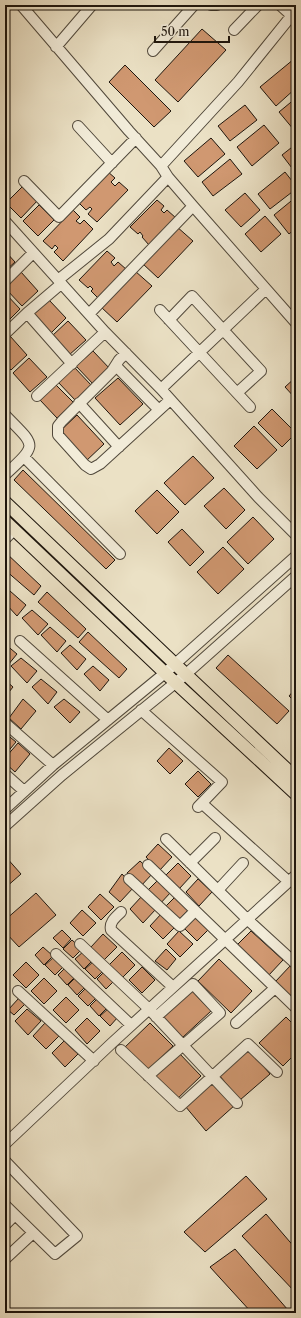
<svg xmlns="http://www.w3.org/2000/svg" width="301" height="1318" viewBox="0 0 301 1318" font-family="'Libre Caslon Text',serif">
	<rect width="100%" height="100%" fill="#ebe1c5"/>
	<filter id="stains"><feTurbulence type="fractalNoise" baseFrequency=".005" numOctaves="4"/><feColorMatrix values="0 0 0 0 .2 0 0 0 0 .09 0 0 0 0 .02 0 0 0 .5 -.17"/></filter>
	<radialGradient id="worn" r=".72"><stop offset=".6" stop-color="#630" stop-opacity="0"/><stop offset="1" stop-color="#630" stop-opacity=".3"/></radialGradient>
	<path fill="#d09871" stroke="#1d150d" d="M202,29L226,50L178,102L155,80Z
		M294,59L296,62V88L276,106L260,87Z
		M125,65L171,111L154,127L109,82Z
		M296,98V129L294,130L279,112Z
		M245,105L257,120L230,141L218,126Z
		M264,125L279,143L252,166L237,147Z
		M211,138L225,154L198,177L184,161Z
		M296,144V171L295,172L282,155Z
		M230,159L242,174L213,196L202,182Z
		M107,171L115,178L111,182L115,186L119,182L128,190L97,222L88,214L92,209L90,207L86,210L78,202Z
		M285,172L296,186V189L270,209L258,194Z
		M24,185L39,199L21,218L6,203Z
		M245,193L260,210L241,227L225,210Z
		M296,197V228L289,234L274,215Z
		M157,200L164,206L161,210L164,213L167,210L176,218L149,245L142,237L143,236L140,232L138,234L130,227Z
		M39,205L54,220L38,236L23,221Z
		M73,210L80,217L76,221L80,224L84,220L93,229L63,261L54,252L58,248L55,245L52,249L43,241Z
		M265,216L281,234L261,252L245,234Z
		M176,226L193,241L158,278L142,263Z
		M5,251L15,262L5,271Z
		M107,251L115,258L111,262L114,266L118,262L127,270L99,299L91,291L93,289L90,286L88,288L79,280Z
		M135,271L152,286L117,322L101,307Z
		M21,272L38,291L22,306L5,288V287Z
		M5,293L20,309L5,324Z
		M49,300L66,318L50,334L33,315Z
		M68,321L86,340L69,355L52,336Z
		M10,336L27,355L11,370L5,364V340Z
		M93,351L111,370L94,385L76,366Z
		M29,358L47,377L30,392L13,373Z
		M74,367L92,386L76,401L58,382Z
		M296,377V399L285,387Z
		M118,378L143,404L120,425L95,398Z
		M56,385L74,403L57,418L40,400Z
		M272,409L296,433L282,447L258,423Z
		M77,415L104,444L85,462L58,433Z
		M254,426L277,450L257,469L234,446Z
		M193,456L214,478L185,505L164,483Z
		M23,470L115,560L106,569L14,480Z
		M224,488L245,510L226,529L204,506Z
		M157,490L179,512L157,534L135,511Z
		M253,517L274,539L248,564L227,542Z
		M182,529L204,552L190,566L168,542Z
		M223,547L244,569L218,594L197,572Z
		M5,552L41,586L34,595L5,570Z
		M10,591L26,605L17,616L5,603V596Z
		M47,592L86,629L78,638L38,602Z
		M32,610L48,624L38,635L22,618Z
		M50,627L66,641L57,652L41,635Z
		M88,632L127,669L119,678L79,642Z
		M5,644L17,654L8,665L5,662Z
		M70,645L86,659L77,670L61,653Z
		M228,655L289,711L277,724L216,668Z
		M21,658L37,671L27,683L11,666Z
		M93,666L109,680L100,691L84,674Z
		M41,679L57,692L48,704L32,687Z
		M5,680L13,687L5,697Z
		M296,688V703L289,696Z
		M23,699L36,711L21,729L9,718Z
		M64,699L80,712L70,723L54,707Z
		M5,733L16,742L5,755Z
		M18,743L30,754L15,772L5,763V758Z
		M169,748L183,761L170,774L157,761Z
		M198,771L211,784L198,797L185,784Z
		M158,844L172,857L159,871L146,857Z
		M5,856L21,874L5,888Z
		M140,861L153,873L140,887L127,873Z
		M178,863L191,876L179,889L166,875Z
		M122,874L134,887L120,902L109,892Z
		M198,879L212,892L199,906L186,892Z
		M158,880L171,892L158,906L146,892Z
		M36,893L56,915L19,947L5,932V920Z
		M100,894L114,907L101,920L88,907Z
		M142,896L156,909L143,923L130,909Z
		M176,896L190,908L177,922L164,908Z
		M82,910L96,923L83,936L70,923Z
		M162,913L176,926L163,939L150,926Z
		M196,915L210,928L197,941L184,928Z
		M62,930L71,939L63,948L53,938Z
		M179,931L193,944L180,957L167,944Z
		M251,931L283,960L268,976L236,946Z
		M103,934L117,947L104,960L91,947Z
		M72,940L82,949L73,958L63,949Z
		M43,947L53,956L44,965L35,955Z
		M166,949L176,959L167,970L155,961Z
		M84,951L93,960L84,969L75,959Z
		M122,952L135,965L122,978L109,965Z
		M54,957L64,966L55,975L45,965Z
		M219,959L252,991L231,1013L198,981Z
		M94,961L104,970L95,979L85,969Z
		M26,962L39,975L26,988L13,975Z
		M291,965L296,970V1002L275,982Z
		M66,967L76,976L67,985L58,975Z
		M142,967L155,980L142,993L129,980Z
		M105,971L115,980L106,989L97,979Z
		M76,977L86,986L77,995L68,985Z
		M44,978L57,991L44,1004L31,991Z
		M87,987L97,997L88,1006L78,996Z
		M189,988L211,1011L182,1038L160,1015Z
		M66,997L79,1010L66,1023L53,1010Z
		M19,998L26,1003L14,1015L8,1010Z
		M98,998L108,1007L99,1016L90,1006Z
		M109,1008L118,1017L110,1026L100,1016Z
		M27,1009L41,1021L28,1035L15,1021Z
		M286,1017L296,1027V1053L283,1066L259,1043Z
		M87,1018L100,1031L87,1044L75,1030Z
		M45,1023L59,1036L46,1049L33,1036Z
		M150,1023L173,1046L146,1072L123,1049Z
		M64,1041L78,1054L65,1067L52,1053Z
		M249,1049L270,1074L240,1100L219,1075Z
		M178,1052L201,1076L175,1101L152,1077Z
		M214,1081L235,1105L206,1131L185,1106Z
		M246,1176L267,1199L205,1252L184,1232Z
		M266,1214L296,1249V1293L242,1236Z
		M235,1249L288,1310L285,1313H252L210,1267Z"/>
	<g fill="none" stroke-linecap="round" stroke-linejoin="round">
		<g stroke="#50483b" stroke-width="12">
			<path id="minor" d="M21,5L129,131L161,166L168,177L193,206L296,323
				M211,5H217
				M280,5L291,15
				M234,30L258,5
				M56,47L92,5
				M153,51L194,5
				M78,126L112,163
				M161,166L238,82L296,10
				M24,181L59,217L136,138
				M5,221L105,332L161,389L258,497L296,535
				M58,280L109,239L168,177
				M5,281L33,253
				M160,310L250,407
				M27,313L72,364
				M89,314L193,206
				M169,320L192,296L261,371L237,393
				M5,334L27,313L61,284
				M126,353L119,360L112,371L62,421L58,426V435L85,465L91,469L100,464L170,400
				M116,366L159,410
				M161,389L266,289
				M37,396L105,332
				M79,403L119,447
				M5,415C36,447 39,443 5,475
				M24,457L120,554
				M5,539L14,530
				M20,641L108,720
				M141,710L222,782L198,807
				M5,723L53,765
				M5,774L24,791
				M206,807L288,881
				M5,809L53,765L165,673L296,556
				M5,826L62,775L185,675L296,576
				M166,839L247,919L296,964
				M190,863L215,838
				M148,865L296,1008
				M129,879L180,926L195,911
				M218,890L243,863
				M121,912C116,917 109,922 111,930L173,987
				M80,944L149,1009L237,1103
				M56,954L131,1025
				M18,991L94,1061
				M236,1023L275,988
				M121,1050L180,1106L248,1044L277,1072
				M148,1076L220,1013L193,984L156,1017
				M5,1144L112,1043L296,875
				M5,1161L77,1236L55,1254L5,1205
				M5,1225L15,1215
				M5,1259L33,1233"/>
		</g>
		<g stroke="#1d150d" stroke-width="14">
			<path id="major" d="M5,502L175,664L296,778
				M5,521L165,673L296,794"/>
		</g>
		<use href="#minor" stroke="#f2ecd9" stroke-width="10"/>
		<use href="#major" stroke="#ebe1c5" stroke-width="12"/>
	</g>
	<rect width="301" height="1318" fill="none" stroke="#ebe1c5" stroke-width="20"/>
	<rect x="6" y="6" width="289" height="1306" fill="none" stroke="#1d150d" stroke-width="2"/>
	<rect x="10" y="10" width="281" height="1298" fill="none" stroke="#1d150d"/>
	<path d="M155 36v6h74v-6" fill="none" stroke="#1d150d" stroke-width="2"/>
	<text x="161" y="36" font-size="12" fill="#1d150d" stroke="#f2ecd9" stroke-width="3" paint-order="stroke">50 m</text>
	<rect width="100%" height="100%" filter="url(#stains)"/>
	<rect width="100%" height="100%" fill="url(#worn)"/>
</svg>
